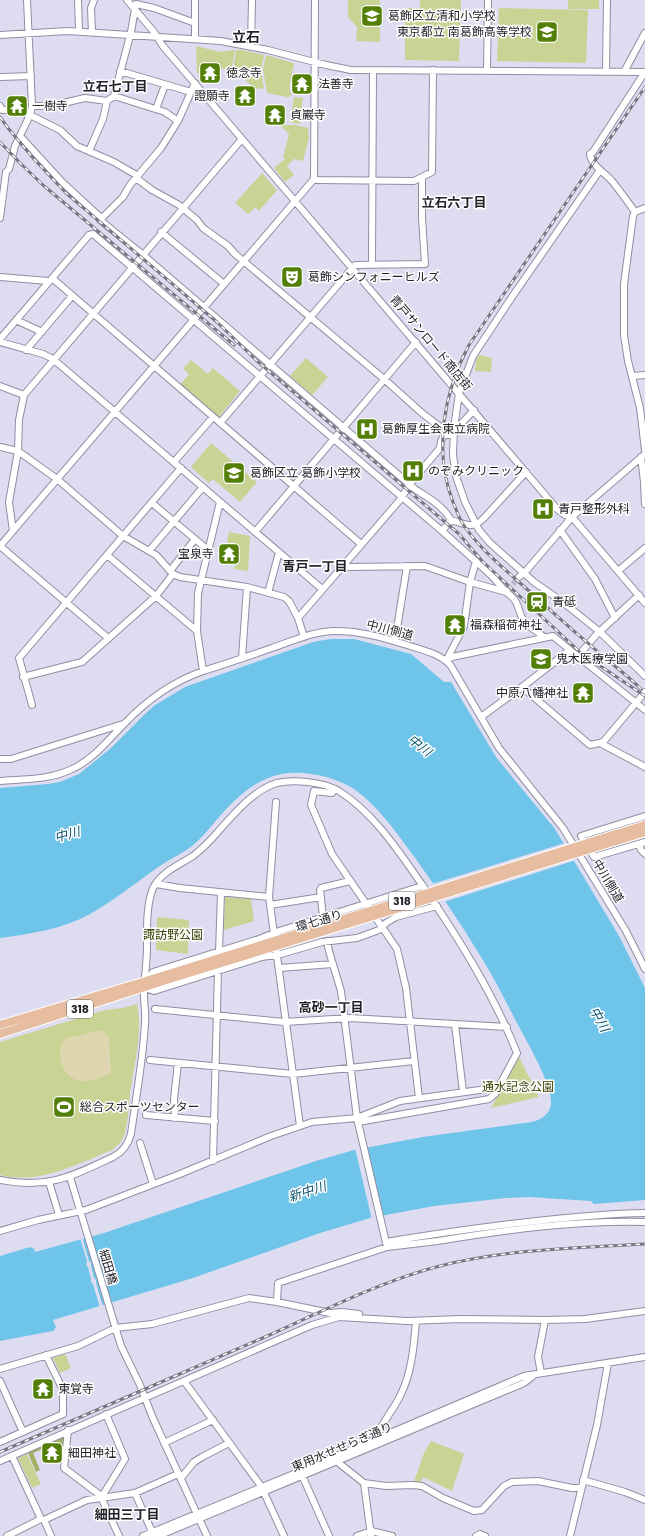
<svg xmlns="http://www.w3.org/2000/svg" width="645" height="1536" viewBox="0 0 645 1536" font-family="Poppins,'Noto Sans JP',sans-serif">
	<rect width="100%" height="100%" fill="#dedcf1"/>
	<path fill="#c9d393" d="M348,0H380V42L356,41L357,27L348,17Z
		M420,0H461L459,61L405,60V8H420Z
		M568,0H599V9H568Z
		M499,8L588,10L586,63L497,61Z
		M196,46L220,52L235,50L231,71L206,64L203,76L197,73Z
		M236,50H241L264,55L261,70L264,89L253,88L245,79L232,77Z
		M266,55L294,63L289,89L292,95L288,97L267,93L263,69Z
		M294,97L303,98L300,124L290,122Z
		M280,125H296L308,128L309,138L303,161L294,159L287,166L294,175L285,182L274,168L285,159L283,157L289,134Z
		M262,173L277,190L259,211L255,207L248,214L235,203Z
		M479,355L492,358L491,372L475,371L476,361Z
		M306,358L328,377L312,395L290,376Z
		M191,360L208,374L213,368L240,391L219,417L180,385L189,374L183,369Z
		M211,443L257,482L240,502L213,479L209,483L191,467Z
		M229,532L250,536L248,571L234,569L238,550L226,548Z
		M225,897L251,899L254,921L224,930Z
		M157,917L189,920L188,954L156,950Z
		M137,1004C143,1032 134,1065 130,1093C129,1106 128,1120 125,1133C123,1141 118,1145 112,1150C78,1164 38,1185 0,1175V1042L105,1010L122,1008Z
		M519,1057L539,1097L491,1108Z
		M65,1354L71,1368L60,1373L53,1358Z
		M431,1441L464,1454L452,1491L423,1477L420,1483L414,1482L424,1453Z
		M27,1454L41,1484L32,1488L18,1458Z"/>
	<path fill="#a5b065" d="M66,1432L63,1463L54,1461L52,1445L33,1453L40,1470L36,1472L27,1450Z"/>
	<path fill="#dfd5b0" d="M100,1030L109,1036L111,1073C102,1078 91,1082 81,1081C62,1078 54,1054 65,1039Z"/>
	<path fill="#6fc4ea" d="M330,639H354L411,654L444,682H451L496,757L555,829L619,936L645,988V1200L594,1204L591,1201L529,1197L506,1198L434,1206L370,1218L320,1233L193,1278L53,1320L56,1327L53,1331L0,1341V1256L30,1247L34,1249L35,1252L104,1233L316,1161L354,1150L423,1137L532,1122C541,1120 550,1114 551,1104C553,1086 527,1042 518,1025C506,1002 495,979 481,957C461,924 440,893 418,862C401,839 385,815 363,796C346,781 325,775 303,773C267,770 243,790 220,816C211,826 203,837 192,846C180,855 166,861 154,870C133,885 113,901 90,914C63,929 30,934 0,938V788L48,784L60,782L79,774L111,748L144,715L155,705L185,687L313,642Z"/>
	<path fill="#dedcf1" d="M565,843L576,860L444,902L432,884Z
		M366,1145L383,1218L372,1220L355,1148Z
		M82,1237L89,1261L91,1263V1266L94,1278L96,1280V1283L103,1307L100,1308L93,1284L91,1282V1279L88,1267L86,1265L87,1261L80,1238Z"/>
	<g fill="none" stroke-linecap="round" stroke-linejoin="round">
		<path stroke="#b9b7c9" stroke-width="6" stroke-dasharray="6 3" stroke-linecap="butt" d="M507,591L519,577"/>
		<g stroke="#908ea1" stroke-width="8">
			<path id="minor" d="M78,0L79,31
				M127,0L154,32L162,45L557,509L565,515L572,517L645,603
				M195,0V39
				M136,4L154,8L195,23
				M92,33L91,8L94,0
				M0,35L68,31L221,41L268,50L326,65L351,70L645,72
				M251,46L252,0
				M120,71L191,92
				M487,71L488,0
				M606,72L607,0
				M624,72L645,33
				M0,77L31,76
				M195,83L178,121L161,148L130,185L123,197L100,220L142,254L416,490C429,498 443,506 451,520C466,524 472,530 484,518L526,472
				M114,96L131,32L135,9
				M0,106L2,110H12L28,114L60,130L77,146L114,162L138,176
				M32,106H50L85,98L107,101L114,96L165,112L178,121
				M156,109L165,85
				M20,136L62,182L101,218
				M89,151L103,119L107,101
				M600,170L512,297L473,356L459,393L454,428L453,455L456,476L465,502L479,530L490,543L534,582L564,603L600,632L645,676
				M136,178L152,190L179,205L197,220L203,228L228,246L235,254L384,379L423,414L439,426L444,435H454
				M314,179L318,180L414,181L422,177
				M645,208L635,212L633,216L624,284V335L628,361L640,408L645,450
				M635,212C628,202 620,191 612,181C605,173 591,165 590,154L593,152L645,72
				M0,218L6,172L9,169L15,146L30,115L32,106L27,0
				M161,232L224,284
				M372,264L373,70
				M0,277L48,281
				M52,278L361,544
				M16,320L42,332
				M0,339L89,235L93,234L442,531L492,576L506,592
				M0,342L43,354L53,359L322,589
				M26,350L72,296
				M632,376L645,375
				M0,386L24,395
				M220,423L355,265L425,264L422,218V177L432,172L433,70
				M454,428L461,424L474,410
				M0,447L18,451L57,479L123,536L156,555L173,574L180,577L247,587L284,597L289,601L298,618
				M641,457L644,482L645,504
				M174,462L213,417
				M152,503L208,550
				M560,530L595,579L615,618
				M13,531L9,502L18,451L19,420L24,395L242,139
				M442,531L451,520
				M255,532L416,342
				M0,546L314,179L315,0
				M0,546L108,638
				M149,551L203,487
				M107,555L197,631
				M343,566L348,567L425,566L470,582L506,592
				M170,571L195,539
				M618,571L645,548
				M519,577L526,571L572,517L645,454
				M507,591L506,592C522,603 516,610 524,621C529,627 538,632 544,637
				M268,593L279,552
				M304,637L298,618L399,501L413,480L440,448L441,441L444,435
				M395,641L407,566
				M578,656L597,634L639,595
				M242,658L247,587
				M447,659L464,626L470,582L476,561
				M446,660L452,657L553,636L570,650
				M203,671L197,631L198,593L220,502
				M23,677L82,662L156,596L173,574
				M522,687L570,650L645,710
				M32,705L19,658L181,468
				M481,717L522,687L590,745L600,743L604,741L645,692
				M600,743L645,767
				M0,759H11L123,724
				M0,781C24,779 50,780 72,769C93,760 109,739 125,723C147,700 172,682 203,671C226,664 249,656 272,648C292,641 314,631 336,631C361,631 384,638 407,645C422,650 440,653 451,666L499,748L563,828L626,931L645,969
				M335,789L332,793L314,791L311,805L332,854L397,949L406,988L419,1098
				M645,816L581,836L594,857L645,842
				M639,844L641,850L645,854
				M156,884L180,888L269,897L300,1126
				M269,897L276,802
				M270,905L321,897
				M323,917L320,890L321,888L350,881
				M327,941L329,951L341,991L357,1118L387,1247C404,1245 421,1243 438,1241C506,1230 576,1220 645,1222
				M219,952L221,893
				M279,968L333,964
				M146,980L153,972L259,939L279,931L422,886
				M145,988L154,991L262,957L281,954L322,942L357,938L379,930L386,923L396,917L437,906
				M155,1009L284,1022L350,1018L507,1027
				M455,1024L463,1092
				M150,1060L293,1074L414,1061
				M146,1115L215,1121
				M175,1118L174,1099L178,1063
				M140,1143L153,1184
				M213,1161L218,971
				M70,1177L121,1346L140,1385L152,1416L207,1536
				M0,1180C49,1189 70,1177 113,1157C123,1152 128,1145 131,1134C136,1097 143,1060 145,1023C146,1014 144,1005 144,995C144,979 147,963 147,947C147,929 146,906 153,888C161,872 179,865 193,856C202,849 209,842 216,834C232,816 253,790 277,783C293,779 324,782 339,791C375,814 399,852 423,886C459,939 493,993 517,1053L495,1094L489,1099L358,1122
				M49,1182L59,1215
				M0,1231L38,1220L86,1210L180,1174L271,1136L312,1122L357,1118L400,1101L487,1089
				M386,1242C446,1232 505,1224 565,1218C592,1216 618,1213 645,1213
				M277,1302L330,1313L342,1312L359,1314
				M0,1369L78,1346L115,1328L152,1324L249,1298L277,1302L278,1283L387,1247
				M541,1373L538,1357L545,1320
				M0,1381L23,1432
				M184,1381L261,1486L284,1536
				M68,1430L64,1468L100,1495L119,1536
				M376,1440C381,1422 394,1410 401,1394C412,1372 414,1344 416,1321
				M0,1442L63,1414V1390L46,1355
				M164,1443L213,1420
				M337,1458L340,1464L364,1483L386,1486L413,1485L422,1486L443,1498L474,1511L482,1510L504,1486L512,1482L538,1481L572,1488H581
				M0,1461L312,1325L339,1317L407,1321L461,1319L545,1320L585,1319L645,1311
				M301,1473L329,1536
				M181,1478L194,1462L202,1457L229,1443
				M583,1480L625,1492L645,1500
				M364,1483L371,1536
				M135,1493L153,1534
				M101,1498L125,1459L106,1414
				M41,1519L44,1520L51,1536
				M44,1520L87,1500L135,1493L178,1474
				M7,1536L41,1519L12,1456
				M143,1536L301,1471L524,1376L645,1357
				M158,1536L524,1383L533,1376
				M357,1536L371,1531L392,1536
				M476,1536L480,1534L485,1536
				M570,1536L597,1425L608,1363"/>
		</g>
		<g stroke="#fff" stroke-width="10">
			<path id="major" d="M0,1025L159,977
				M0,1034L160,982"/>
		</g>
		<use href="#minor" stroke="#fff" stroke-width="6"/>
		<use href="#major" stroke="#e6bda0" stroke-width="8"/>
		<g stroke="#777683" stroke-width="3">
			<path id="rail" d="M0,117L8,128L34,159L66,193L217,322L256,360L459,534L483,562L581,653L645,696
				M0,142L21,164L44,186L234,345
				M641,689C624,672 605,659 588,643C565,624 543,603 520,583C500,565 478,547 463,524C459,518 456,509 453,502C433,450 444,392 469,345L645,87
				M0,1452C88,1414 177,1375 265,1337C321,1312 381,1281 440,1266C507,1249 576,1248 645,1244"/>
		</g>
		<use href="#rail" stroke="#fff" stroke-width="1.5" stroke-dasharray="4.5" stroke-linecap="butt"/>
		<g stroke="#fff" stroke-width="10" stroke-linecap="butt">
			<path id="major-bridge" d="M159,977L645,825
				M160,982L645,832"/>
		</g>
		<use href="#major-bridge" stroke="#e6bda0" stroke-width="8"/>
	</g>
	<defs>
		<g id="school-square" transform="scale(1.15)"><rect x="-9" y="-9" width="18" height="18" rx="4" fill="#537f07" stroke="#fff"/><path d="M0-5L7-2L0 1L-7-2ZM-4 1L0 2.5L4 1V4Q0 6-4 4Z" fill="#fff"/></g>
		<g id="temple-square" transform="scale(1.15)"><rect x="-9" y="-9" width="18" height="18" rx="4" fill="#537f07" stroke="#fff"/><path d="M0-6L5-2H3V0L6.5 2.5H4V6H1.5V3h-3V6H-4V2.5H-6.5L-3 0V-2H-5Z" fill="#fff"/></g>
		<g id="theatre-square" transform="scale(1.15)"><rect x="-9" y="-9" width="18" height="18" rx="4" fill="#537f07" stroke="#fff"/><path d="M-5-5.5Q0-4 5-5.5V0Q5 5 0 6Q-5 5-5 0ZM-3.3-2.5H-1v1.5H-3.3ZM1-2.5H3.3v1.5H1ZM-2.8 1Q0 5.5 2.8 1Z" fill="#fff"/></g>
		<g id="hospital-square" transform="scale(1.15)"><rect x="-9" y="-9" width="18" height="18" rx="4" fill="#537f07" stroke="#fff"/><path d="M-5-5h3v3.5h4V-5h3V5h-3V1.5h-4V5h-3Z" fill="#fff"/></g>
		<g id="station-square" transform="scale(1.15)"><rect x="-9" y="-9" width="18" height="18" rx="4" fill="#537f07" stroke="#fff"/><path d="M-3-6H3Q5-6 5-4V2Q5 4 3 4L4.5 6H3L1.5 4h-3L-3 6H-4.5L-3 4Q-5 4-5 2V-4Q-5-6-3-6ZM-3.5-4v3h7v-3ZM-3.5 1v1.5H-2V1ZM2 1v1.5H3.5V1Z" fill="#fff"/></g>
		<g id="university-square" transform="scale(1.15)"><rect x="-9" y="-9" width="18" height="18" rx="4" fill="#537f07" stroke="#fff"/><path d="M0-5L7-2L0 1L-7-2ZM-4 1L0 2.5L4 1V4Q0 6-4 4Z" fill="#fff"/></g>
		<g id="stadium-square" transform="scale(1.15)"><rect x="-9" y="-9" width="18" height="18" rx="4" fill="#537f07" stroke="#fff"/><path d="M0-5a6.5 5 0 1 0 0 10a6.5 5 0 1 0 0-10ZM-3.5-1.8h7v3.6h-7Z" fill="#fff"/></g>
	</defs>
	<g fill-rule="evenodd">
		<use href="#school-square" x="372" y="16"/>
		<use href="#school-square" x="547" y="32"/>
		<use href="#temple-square" x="210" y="73"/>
		<use href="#temple-square" x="302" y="84"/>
		<use href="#temple-square" x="245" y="96"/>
		<use href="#temple-square" x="17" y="106"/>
		<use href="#temple-square" x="275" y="115"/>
		<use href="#theatre-square" x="292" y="277"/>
		<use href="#hospital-square" x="367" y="429"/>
		<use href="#hospital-square" x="413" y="471"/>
		<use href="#school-square" x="234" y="473"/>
		<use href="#hospital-square" x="543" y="509"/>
		<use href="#temple-square" x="229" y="554"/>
		<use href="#station-square" x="537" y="602"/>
		<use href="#temple-square" x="455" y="625"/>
		<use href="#university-square" x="541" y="659"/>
		<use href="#temple-square" x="583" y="693"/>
		<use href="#stadium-square" x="64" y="1107"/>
		<use href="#temple-square" x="43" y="1389"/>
		<use href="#temple-square" x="52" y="1453"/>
	</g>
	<g text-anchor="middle" stroke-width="3" stroke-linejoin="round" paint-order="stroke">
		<g fill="#fff" stroke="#656469" stroke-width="1">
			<rect x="389" y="892" width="26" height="18" rx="3"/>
			<rect x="67" y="1000" width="26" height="18" rx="3"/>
		</g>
		<g font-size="11" font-weight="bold" fill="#232229">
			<text x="402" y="905">318</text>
			<text x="80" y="1013">318</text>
		</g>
		<g font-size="12" fill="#232229" stroke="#fff" text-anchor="start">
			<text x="388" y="20">葛飾区立清和小学校</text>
			<text x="532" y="36" text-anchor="end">東京都立 南葛飾高等学校</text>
			<text x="226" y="77">徳念寺</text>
			<text x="318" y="88">法善寺</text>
			<text x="230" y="100" text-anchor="end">證願寺</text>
			<text x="32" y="110">一樹寺</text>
			<text x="290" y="119">貞巖寺</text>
			<text x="308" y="281">葛飾シンフォニーヒルズ</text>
			<text x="382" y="433">葛飾厚生会東立病院</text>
			<text x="428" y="475">のぞみクリニック</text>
			<text x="250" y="477">葛飾区立 葛飾小学校</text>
			<text x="558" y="513">青戸整形外科</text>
			<text x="214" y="558" text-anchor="end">宝泉寺</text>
			<text x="552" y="606">青砥</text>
			<text x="470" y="629">福森稲荷神社</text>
			<text x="556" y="663">鬼木医療学園</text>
			<text x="568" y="697" text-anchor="end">中原八幡神社</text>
			<text x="80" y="1111">総合スポーツセンター</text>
			<text x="58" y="1393">東覚寺</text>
			<text x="68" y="1457">細田神社</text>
		</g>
		<g font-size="12" fill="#232229" stroke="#fff">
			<text transform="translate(431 343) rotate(50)" y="4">青戸サンロード商店街</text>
			<text transform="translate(390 630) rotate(15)" y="4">中川側道</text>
			<text transform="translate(608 881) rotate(59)" y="4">中川側道</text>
			<text transform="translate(319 921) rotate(-17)" y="4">環七通り</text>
			<text transform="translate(108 1267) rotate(74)" y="4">細田橋</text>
			<text transform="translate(342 1447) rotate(-23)" y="4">東用水せせらぎ通り</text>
		</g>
		<g font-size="12" fill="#393e03" stroke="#fff">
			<text x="173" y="939">諏訪野公園</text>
			<text x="518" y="1091">通水記念公園</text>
		</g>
		<g font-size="13" font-weight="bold" fill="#232229" stroke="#fff">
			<text x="115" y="91">立石七丁目</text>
			<text x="454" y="207">立石六丁目</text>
			<text x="315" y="571">青戸一丁目</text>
			<text x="331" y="1012">高砂一丁目</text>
			<text x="127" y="1519">細田三丁目</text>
		</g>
		<g font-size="13" font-style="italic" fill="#115770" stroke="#fff">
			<text transform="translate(420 745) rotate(38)" y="5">中川</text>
			<text transform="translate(67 834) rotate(-15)" y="5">中川</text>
			<text transform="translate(600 1019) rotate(61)" y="5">中川</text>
			<text transform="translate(307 1191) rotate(-18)" y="5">新中川</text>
		</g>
		<g font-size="14" font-weight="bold" fill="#232229" stroke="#fff">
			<text x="246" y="42">立石</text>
		</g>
	</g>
</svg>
